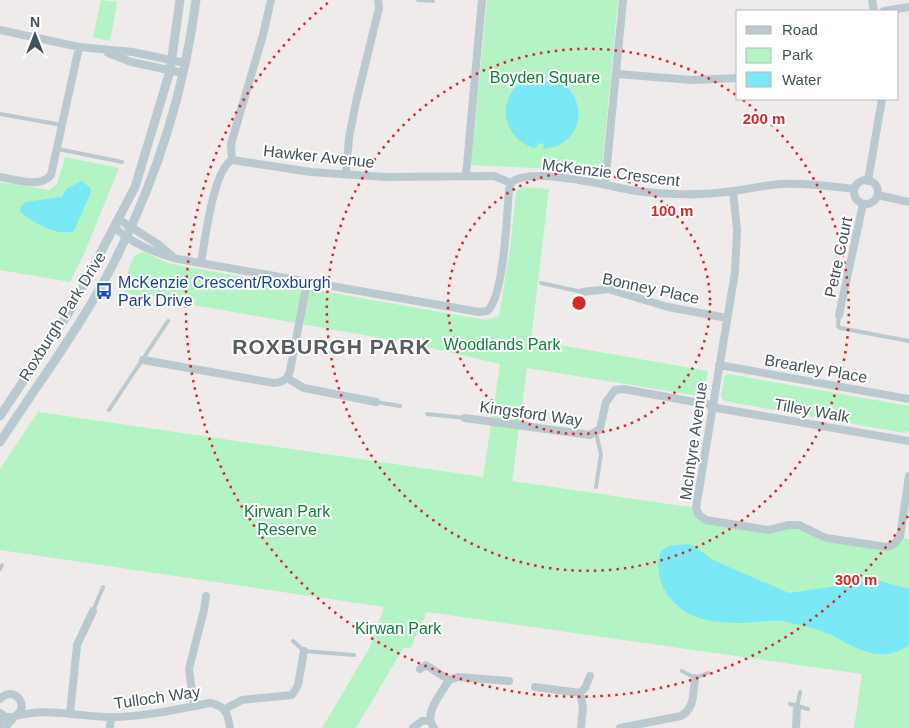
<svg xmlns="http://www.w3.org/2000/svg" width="909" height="728" viewBox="0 0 909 728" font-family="Helvetica,sans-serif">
	<rect width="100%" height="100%" fill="#efebeb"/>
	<path fill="#b3f3c4" d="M101,0L117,2L110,41L93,37Z
		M487,0H618L602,169L593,171L471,165Z
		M65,157L119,168L84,254L70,282L0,270V182L49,190L57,184Z
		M522,187L549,189L531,340L708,371L704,392L699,396L527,368L512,481L696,508L699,515L768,530L789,525L816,534L887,546L900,537L909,539V728H854L862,674L427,612L410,649L404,647L356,728H322L370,647L384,607L0,550V469L38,412L483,477L500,364L409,343L125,293L129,267L135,255L145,252L167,263L209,271L485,320L499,316L510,249L516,192Z
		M728,374L909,406V431L905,433L724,401L721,396L724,377Z"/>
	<path fill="#7be9f5" d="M526,78L544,81L559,80C591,101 582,146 543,149L544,144L541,143L534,148C500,137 496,97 526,78Z
		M81,181L90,187L91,192L74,231C57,237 35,223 21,213L20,208L25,202L62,197L66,189Z
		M685,544L694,546L713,560L789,593L877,580L909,589V645C881,665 856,648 831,635C818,629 804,626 791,623C776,618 760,622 745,623C713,623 684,621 665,591C659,580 656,563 661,551L669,546Z"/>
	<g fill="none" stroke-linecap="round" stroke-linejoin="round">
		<path stroke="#bac9d0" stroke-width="4" d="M418,0L433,1
			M0,114L62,125
			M58,149L122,162
			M541,283L582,292
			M839,315L838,326L840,328L909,341
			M376,402L400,406
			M109,410L168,321
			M427,414L465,418
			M596,433L601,454L596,487
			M0,569L2,565
			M93,611L103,587
			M293,641L304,651L354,655
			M682,671L695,678L708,673
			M790,704L808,709
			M797,707L800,692"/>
		<path stroke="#bac9d0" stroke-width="8" d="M872,0L874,11
			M884,11L909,7
			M0,30L79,47L133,52L185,63
			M108,53L131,62L183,73
			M617,74L692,80L738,78
			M232,160L231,144L263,35L271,0
			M346,174L349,138L356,102L379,8L378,0
			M466,176L482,0
			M0,177C15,179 40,189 51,175L79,47
			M854 192a12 12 0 1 1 24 0a12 12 0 1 1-24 0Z
			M868,181L882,99
			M605,185L623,0
			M733,191L737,230L735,272L696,508L699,515L706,520L768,530L789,525H799L826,538L887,547L894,544L900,537L909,476
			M878,195L909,202
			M118,219L158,244L172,256
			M115,228C133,244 155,253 178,259L479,312L487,311C504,298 507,214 509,189L511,183C528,166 606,185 630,190C664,195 699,196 733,191C749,189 765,185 782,184C806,183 830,186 854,189
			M201,262C205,241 213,170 232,160L311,172L385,177L494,176L511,183
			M582,292L608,289L668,307L727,318
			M839,315L863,204
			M143,360L274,383C283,382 287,380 290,371L307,282
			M719,365L909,399
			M287,378L304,388L376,402
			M711,407L909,441
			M465,418L590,435L600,429L606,402L615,390L623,389L711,405
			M420,669L426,665L449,680L458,677L509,681
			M535,687L580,693L585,688L590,676
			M580,693L583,707L581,728
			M0,699C14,684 32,707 14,717H6L0,713
			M194,706L189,669L204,610L206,596
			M225,709L242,700L292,695L298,685L304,651
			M70,714L77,645L93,611
			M0,715L1,728
			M16,716C48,707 79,717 111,717C144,717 178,709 210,703C226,706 228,714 230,728
			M5,728L14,717
			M110,728L111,717
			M413,728L422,721L429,720
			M434,728C422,714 442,693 449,680
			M620,728L681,716C695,708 693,693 695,678
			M796,728L797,707"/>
		<path stroke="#bac9d0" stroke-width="9" d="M0,416L70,311L135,187L170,71L180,0
			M0,442C37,385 79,329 110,270C154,186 184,94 196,0"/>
	</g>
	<g fill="none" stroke="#d62828" stroke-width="2.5" stroke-dasharray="2.5 5">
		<circle cx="579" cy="303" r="131"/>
		<path d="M743 100A261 261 0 1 1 736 95"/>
		<path d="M908 516A392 392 0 1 1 330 1"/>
	</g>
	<defs>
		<g id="bus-bare" transform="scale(1.35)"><path d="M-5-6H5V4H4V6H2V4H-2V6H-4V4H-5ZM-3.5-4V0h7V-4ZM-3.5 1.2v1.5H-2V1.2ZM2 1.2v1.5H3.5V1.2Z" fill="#1a4fb4" stroke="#fff" stroke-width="2.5" paint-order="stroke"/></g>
	</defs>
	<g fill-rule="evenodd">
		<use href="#bus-bare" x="104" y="291"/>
	</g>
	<g text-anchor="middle" stroke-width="4" stroke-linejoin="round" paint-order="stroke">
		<g font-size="16" fill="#0d823a" stroke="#fff">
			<text x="545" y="83">Boyden Square</text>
			<text x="502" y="350">Woodlands Park</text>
			<text x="287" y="517">Kirwan Park<tspan x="287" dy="18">Reserve</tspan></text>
			<text x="398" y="634">Kirwan Park</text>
		</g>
		<g font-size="16" fill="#42525b" stroke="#fff">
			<text transform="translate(319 156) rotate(6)" y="6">Hawker Avenue</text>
			<text transform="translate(611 172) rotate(7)" y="6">McKenzie Crescent</text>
			<text transform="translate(838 257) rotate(-78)" y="6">Petre Court</text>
			<text transform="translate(651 288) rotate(12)" y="6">Bonney Place</text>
			<text transform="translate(62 316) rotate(-58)" y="6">Roxburgh Park Drive</text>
			<text transform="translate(816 368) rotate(10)" y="6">Brearley Place</text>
			<text transform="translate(812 410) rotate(10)" y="6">Tilley Walk</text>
			<text transform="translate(531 413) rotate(8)" y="6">Kingsford Way</text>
			<text transform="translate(693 441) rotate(-82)" y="6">McIntyre Avenue</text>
			<text transform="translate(157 697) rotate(-8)" y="6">Tulloch Way</text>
		</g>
		<g font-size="16" fill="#164399" stroke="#fff" text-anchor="start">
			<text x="118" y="288">McKenzie Crescent/Roxburgh<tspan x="118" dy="18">Park Drive</tspan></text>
		</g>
		<g font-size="21" font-weight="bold" letter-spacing="1" fill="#585d61" stroke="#fff">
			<text x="332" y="354">ROXBURGH PARK</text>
		</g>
	</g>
	<circle cx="579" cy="303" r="8" fill="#d62828" stroke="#fff" stroke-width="2.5"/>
	<g font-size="15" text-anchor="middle" font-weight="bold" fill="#d62828" stroke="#fff" stroke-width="4" stroke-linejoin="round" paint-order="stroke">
		<text x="764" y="124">200 m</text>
		<text x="672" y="216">100 m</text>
		<text x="856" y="585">300 m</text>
	</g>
	<rect x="736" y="10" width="162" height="90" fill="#ffffff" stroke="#b3babd"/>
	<rect x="746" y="26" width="25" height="8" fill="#bac9d0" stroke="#b3babd"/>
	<text x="782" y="35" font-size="15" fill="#42525b">Road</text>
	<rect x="746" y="48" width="25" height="15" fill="#b3f3c4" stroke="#b3babd"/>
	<text x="782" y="60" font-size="15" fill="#42525b">Park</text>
	<rect x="746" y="72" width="25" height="15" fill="#7be9f5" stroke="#b3babd"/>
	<text x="782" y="85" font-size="15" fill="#42525b">Water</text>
	<g transform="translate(35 35)" stroke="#ffffff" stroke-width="4" paint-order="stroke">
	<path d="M0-4L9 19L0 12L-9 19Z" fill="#42525b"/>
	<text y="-8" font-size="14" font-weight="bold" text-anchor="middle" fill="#42525b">N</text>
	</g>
</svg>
